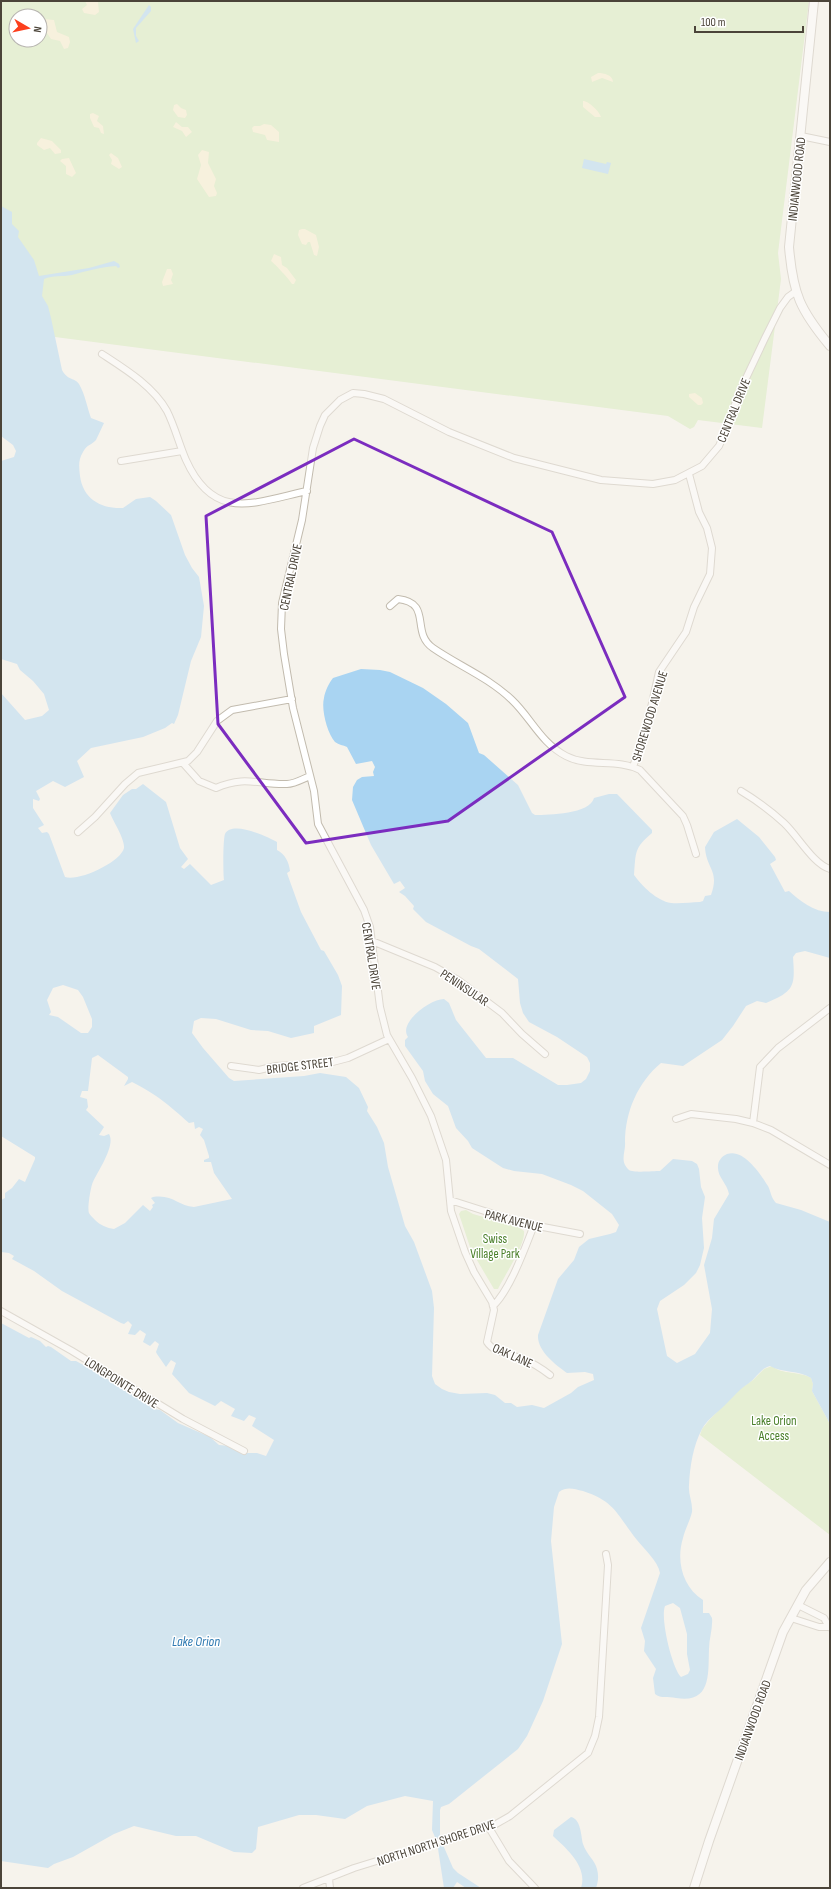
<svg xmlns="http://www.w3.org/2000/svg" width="831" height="1889" viewBox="0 0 831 1889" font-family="'Sofia Sans Condensed',sans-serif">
	<rect width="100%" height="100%" fill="#f6f3ec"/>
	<path fill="#d2eab5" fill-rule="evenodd" d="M1,1H809L778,253L781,279L762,428L698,420L694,427L690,429L668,416L1,330ZM16,16H40V40H16Z
		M466,1210L473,1214L518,1227L524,1231C526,1244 504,1276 498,1289H494L471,1250L459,1214L461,1211Z
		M772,1366C782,1375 800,1371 811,1378L813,1384L812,1391L830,1424V1535L700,1435L702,1429L711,1418L738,1390L753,1380L764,1369Z"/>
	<path fill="#f9efc9" d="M85,1L98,2L99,12L95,15L84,13L82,9L87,5Z
		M44,19L54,20L57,32L69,37L70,42L68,48L64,49L60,41L51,39L41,24Z
		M598,73C604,73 613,75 613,82L602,78L592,82L591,77Z
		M583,101C589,101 600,112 601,117H595L583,107Z
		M177,104L181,108L186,110L187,115L185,118L178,117L173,110L174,105Z
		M93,113L99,116L97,121L103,126L104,134L101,133L99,128L94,127L90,118V114Z
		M176,122L182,127H188L192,132L186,137L182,131L173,127Z
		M264,124L271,125L279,132V142L267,140L265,135L253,132L252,128L254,126H260Z
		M41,138L52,141L61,150V153L55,154L50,148L44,150L37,145V143Z
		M202,150L209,152L208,163L216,179L214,186L217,193L216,196L209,197L197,179L201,165L198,155Z
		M111,153L118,158L122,167L119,169L111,164L112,160L109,155Z
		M69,158L76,173L72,177L66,174V166L60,161L62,159Z
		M302,229H305L316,235L319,247L317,256L314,255L310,242H308L306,245L302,244L298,235L299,230Z
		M274,254L281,257L282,265L287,268L296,280L294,284H292C289,279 276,265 271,261Z
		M167,269H171L173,274L171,280L173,284L163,286L162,282Z
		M695,393L702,398L703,403L701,405H698L689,397V394Z"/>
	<path fill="#a9d4f2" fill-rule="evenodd" d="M149,5L151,7V11L136,28V36L139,41L136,43L133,29Z
		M584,159L606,164L607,162L611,163L608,174L582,168Z
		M1,206L12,212V224L19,231L18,237L34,260L39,276L89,268L114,261L119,264L120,267L118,268L116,266C101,267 86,271 72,275C62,277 53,275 44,279L42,296L48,306L51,318L62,370C68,381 74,377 79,384C85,394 87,407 91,418L104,423L96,440C92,445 87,444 83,452C78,460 79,467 80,476C83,499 101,509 123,508L136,499L150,497L156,501L171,515L185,555L192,568L199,577L204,606L201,637L191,661L178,715L174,724L172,723L165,728L143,737L91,748L77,761L84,777L65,787L53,781L36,791L40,799L39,801L33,799V808L44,825L38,828L42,833L47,832L49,834L65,877C78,882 121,862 124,848C125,839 113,821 110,813L123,795L132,789H136L143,784L166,802L180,848L188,859L181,867L184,869L190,864L211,885L224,880C223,873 223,839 225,834C232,820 268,837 277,842V850C285,854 289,862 290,871L287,873L288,876L301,912L321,950L324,951L338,975L342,986L341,1015L314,1026V1033L291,1038L268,1031L251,1030L216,1019L201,1018L194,1021L192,1033L203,1048L229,1078L234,1081L304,1076L320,1073L346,1077L359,1088L368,1107L367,1111L377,1127L384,1143L388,1167L405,1226L414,1242L432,1291L434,1308L432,1376L435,1384L442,1389L449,1392L460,1394L487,1393L495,1395L505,1403H511L517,1407L532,1405L544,1408L571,1393L578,1387L594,1380L593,1374L585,1372L567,1373C556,1365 537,1351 538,1335L558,1279L574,1260L579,1247L589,1239L610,1234L616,1232L619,1225L612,1214L583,1191L571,1185L542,1174L514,1171L503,1168L472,1148L468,1141L456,1128L448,1106L433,1094L425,1081L423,1071L405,1046V1040L408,1037C398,1023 430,999 444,999L449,1003L456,1020L486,1058H513L558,1085H567L581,1083L586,1079L590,1071V1063L587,1057L557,1037L529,1022L523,1013L520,1003L518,979L479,949L471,946L426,922L413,909L414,906L405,896L399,892L405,888L400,881L394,884L371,845L352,800L353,787L357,780L362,777L374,776L373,772L375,767L372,761L356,764L347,747C343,745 339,745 335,742C327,733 321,709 324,698C325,691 329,683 333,678L361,669L380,670L390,672L423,688L446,704L468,723L479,753L484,755L518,785L532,813L535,815C549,815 590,814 594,798L609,794H617L652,830V833C634,848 636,852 634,875C642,886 657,901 671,903C681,904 691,902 700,902L703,901L705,896L711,895C720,870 706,869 705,847L714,832L737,819L759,837L775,857L776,860L770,864L785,892L789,891C800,901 814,912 830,912V958L805,951L796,953L793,957C795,986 795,991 766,1003L757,1001L746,1006L733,1026L722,1040L683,1066L661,1063C638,1082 625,1112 625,1142C626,1152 619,1161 629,1170C633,1173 654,1171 660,1171L673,1159L692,1161L697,1164L699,1169L701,1187L705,1197L702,1218L704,1248L700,1265L696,1273L684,1285L660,1301L657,1309L667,1356L677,1363L695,1354L710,1333L712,1309L704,1265L712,1238L714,1219L729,1194C727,1183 717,1177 718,1166C718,1161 722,1156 727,1154C744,1148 761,1175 768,1186C771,1192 771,1198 776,1203L801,1210L830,1222V1424L812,1391L813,1384L811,1378C799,1370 782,1373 770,1366C761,1368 757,1377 749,1383C741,1388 736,1394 729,1401C721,1410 708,1418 702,1429C693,1446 690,1466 689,1485C688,1494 693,1503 692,1512C690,1521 685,1529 683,1538C676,1560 682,1587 703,1600V1613H709L712,1618C713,1628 709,1639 709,1649C708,1673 712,1704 676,1698C668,1696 661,1699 655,1694L653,1678L656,1669L644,1651L645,1641L641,1628L660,1573C658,1561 644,1549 637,1540C617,1515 616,1502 583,1491C574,1489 567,1486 559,1492L554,1507L551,1541L562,1644L543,1701L527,1736L518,1749L449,1804L441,1807L440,1810V1838L453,1868L458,1873L481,1888H466L457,1882L453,1888H444L437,1842L432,1830L433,1801L405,1796L367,1806L345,1819L316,1815H299L258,1827L256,1849L252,1853L234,1852L196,1836H176L134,1826L114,1834L73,1857L54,1864L48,1868L1,1861V1323L29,1338L31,1337L40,1341L46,1347L48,1346L51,1347L71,1361H76L100,1374L129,1393L140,1398L154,1409L160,1410L178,1423L210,1437L219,1445L230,1446L243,1453H257L266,1456L274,1440L252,1426L256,1418L249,1415L244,1421L231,1416L235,1409L221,1401L215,1406L189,1393L172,1374L176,1363L171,1360L166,1367L157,1354L156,1352L159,1344L155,1341L150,1346L143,1342L146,1334L140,1330L135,1335L128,1334L132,1325L128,1321L124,1324L121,1323L62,1291L34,1271L12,1259L14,1256L9,1253L1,1252V1200L5,1198V1193L12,1188L19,1179L25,1182L35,1159V1157L1,1136V693L25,720L42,716L49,710L44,694L33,681L20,670L17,664L1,659V461L14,457L16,451L13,445L1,436ZM63,985L78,990L83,997L92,1019V1027L88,1033H81L58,1017L49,1015L51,1012L47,1000L53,988ZM98,1055L128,1077V1079L124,1086L132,1082C156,1094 169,1105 189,1123L194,1122L195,1129L199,1127L203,1129L200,1135L204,1140L209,1156V1158L204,1160V1162H211L214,1173L232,1199L194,1207C178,1206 173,1194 153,1197L151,1198L155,1203L152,1205L153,1207L150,1211L143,1205L125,1223L114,1229C107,1228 100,1225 95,1220C93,1218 90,1215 89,1213C87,1209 91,1185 93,1182C98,1171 116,1145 109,1134L104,1136L99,1135L104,1127L86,1110L88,1107L87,1099L80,1097L82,1091H88L92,1058ZM673,1603L680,1608L687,1634V1654L690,1670L688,1674L681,1677C672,1668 660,1618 665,1606Z
		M571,1817C581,1819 581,1836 583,1844C586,1854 595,1860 597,1869C599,1876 598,1882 596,1888H581C588,1867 567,1849 553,1836L554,1830Z"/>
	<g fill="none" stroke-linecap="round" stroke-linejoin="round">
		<g stroke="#c2bbae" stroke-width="8">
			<path id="minor" d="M801,136L830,142
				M102,354C125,369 153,386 167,411C175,427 179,444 186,460C214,522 253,503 307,491
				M121,461L182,451
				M390,606L398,599C433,603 410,632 433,648C459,666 488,677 512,700C531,718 541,743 566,756C589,768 617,758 640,770L683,816L687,825L696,854
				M183,763L199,781L216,788C245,775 259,785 287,784C294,784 303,779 310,776
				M633,767L648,721L659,672L686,632L694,607L710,574L712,548L707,528L699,512L689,474
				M741,791C756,800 771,811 784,823C798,836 813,864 830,869
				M78,832L95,817L125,784L138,773L188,761L197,752L217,721L232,710L292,699
				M372,941L435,967L458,980L502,1013L522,1034L545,1054
				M231,1066L259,1070L276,1066L329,1063L348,1058L389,1039
				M676,1119L691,1114L736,1119L753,1123L771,1130L830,1165
				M753,1123L760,1067L778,1048L830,1008
				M450,1200L522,1223L580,1234
				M493,1306C510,1290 525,1248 534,1225
				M1,1311L72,1351L183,1419L244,1451
				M550,1375C541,1368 533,1363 523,1359C510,1354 494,1353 487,1342L494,1310L492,1302L474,1272L465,1252L451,1211L446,1160L431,1116L412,1078L387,1035L380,1007L370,927L364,910L318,824L314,791L293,708L284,654L281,629L282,603L302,520L313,448L320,426L325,415L340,400L353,393L364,394L384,399L449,432L514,458L601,480L653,484L675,480L702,466L719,446L726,430L739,393L765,338L780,308L788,297L795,292
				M798,1605L824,1618L829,1627
				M791,1618L819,1627H830
				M488,1826L509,1861L535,1888
				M329,1879L330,1888
				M303,1888L354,1868L496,1824L510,1816L588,1753L595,1736L599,1717L608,1565L606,1554"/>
		</g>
		<g stroke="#c2bbae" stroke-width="10">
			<path id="tertiary" d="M814,1L789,247C793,294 800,310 830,346
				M694,1888L709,1841L783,1632L806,1590L830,1562"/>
		</g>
		<use href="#minor" stroke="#fff" stroke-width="6"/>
		<use href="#tertiary" stroke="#fff" stroke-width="8"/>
	</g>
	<path d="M0 0H831V1889H0ZM354,439L552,532L625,697L448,821L306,843L218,724L206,516Z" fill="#f6f3ec" fill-opacity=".55" fill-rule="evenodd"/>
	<path fill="none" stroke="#7b2cbf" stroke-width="3" stroke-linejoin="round" d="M354,439L552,532L625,697L448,821L306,843L218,724L206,516Z"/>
	<g text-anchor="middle" stroke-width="3" stroke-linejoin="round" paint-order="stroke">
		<g font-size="13" fill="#4b4439" stroke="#fff">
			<text transform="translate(796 179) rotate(-84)" y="5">INDIANWOOD ROAD</text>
			<text transform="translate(733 410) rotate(-68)" y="5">CENTRAL DRIVE</text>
			<text transform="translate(290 577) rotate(-78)" y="5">CENTRAL DRIVE</text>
			<text transform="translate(649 716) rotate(-73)" y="5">SHOREWOOD AVENUE</text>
			<text transform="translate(372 956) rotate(81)" y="5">CENTRAL DRIVE</text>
			<text transform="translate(465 987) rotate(34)" y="5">PENINSULAR</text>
			<text transform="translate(300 1065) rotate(-7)" y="5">BRIDGE STREET</text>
			<text transform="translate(514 1220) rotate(14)" y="5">PARK AVENUE</text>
			<text transform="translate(513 1355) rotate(24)" y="5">OAK LANE</text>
			<text transform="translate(122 1382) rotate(32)" y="5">LONGPOINTE DRIVE</text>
			<text transform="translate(752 1720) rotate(-70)" y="5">INDIANWOOD ROAD</text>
			<text transform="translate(436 1842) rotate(-18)" y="5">NORTH NORTH SHORE DRIVE</text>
		</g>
		<g font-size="13" fill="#4a7f2a" stroke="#fff">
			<text x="495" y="1243">Swiss<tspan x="495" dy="15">Village Park</tspan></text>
			<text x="774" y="1425">Lake Orion<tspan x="774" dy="15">Access</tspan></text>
		</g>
		<g font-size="14" font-style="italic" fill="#2e7ab2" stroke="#fff">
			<text x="196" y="1646">Lake Orion</text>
		</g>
	</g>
	<rect width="831" height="1889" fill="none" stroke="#4b4439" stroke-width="4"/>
	<g transform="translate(28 28) rotate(99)"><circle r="19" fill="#ffffff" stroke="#b7b4b0"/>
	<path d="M0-3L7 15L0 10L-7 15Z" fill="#fc3f1d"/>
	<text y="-6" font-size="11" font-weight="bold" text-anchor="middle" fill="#4b4439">N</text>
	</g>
	<path d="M695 26v6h108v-6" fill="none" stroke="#4b4439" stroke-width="2"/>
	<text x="701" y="26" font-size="12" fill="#4b4439" stroke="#ffffff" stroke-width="3" paint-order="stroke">100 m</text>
</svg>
